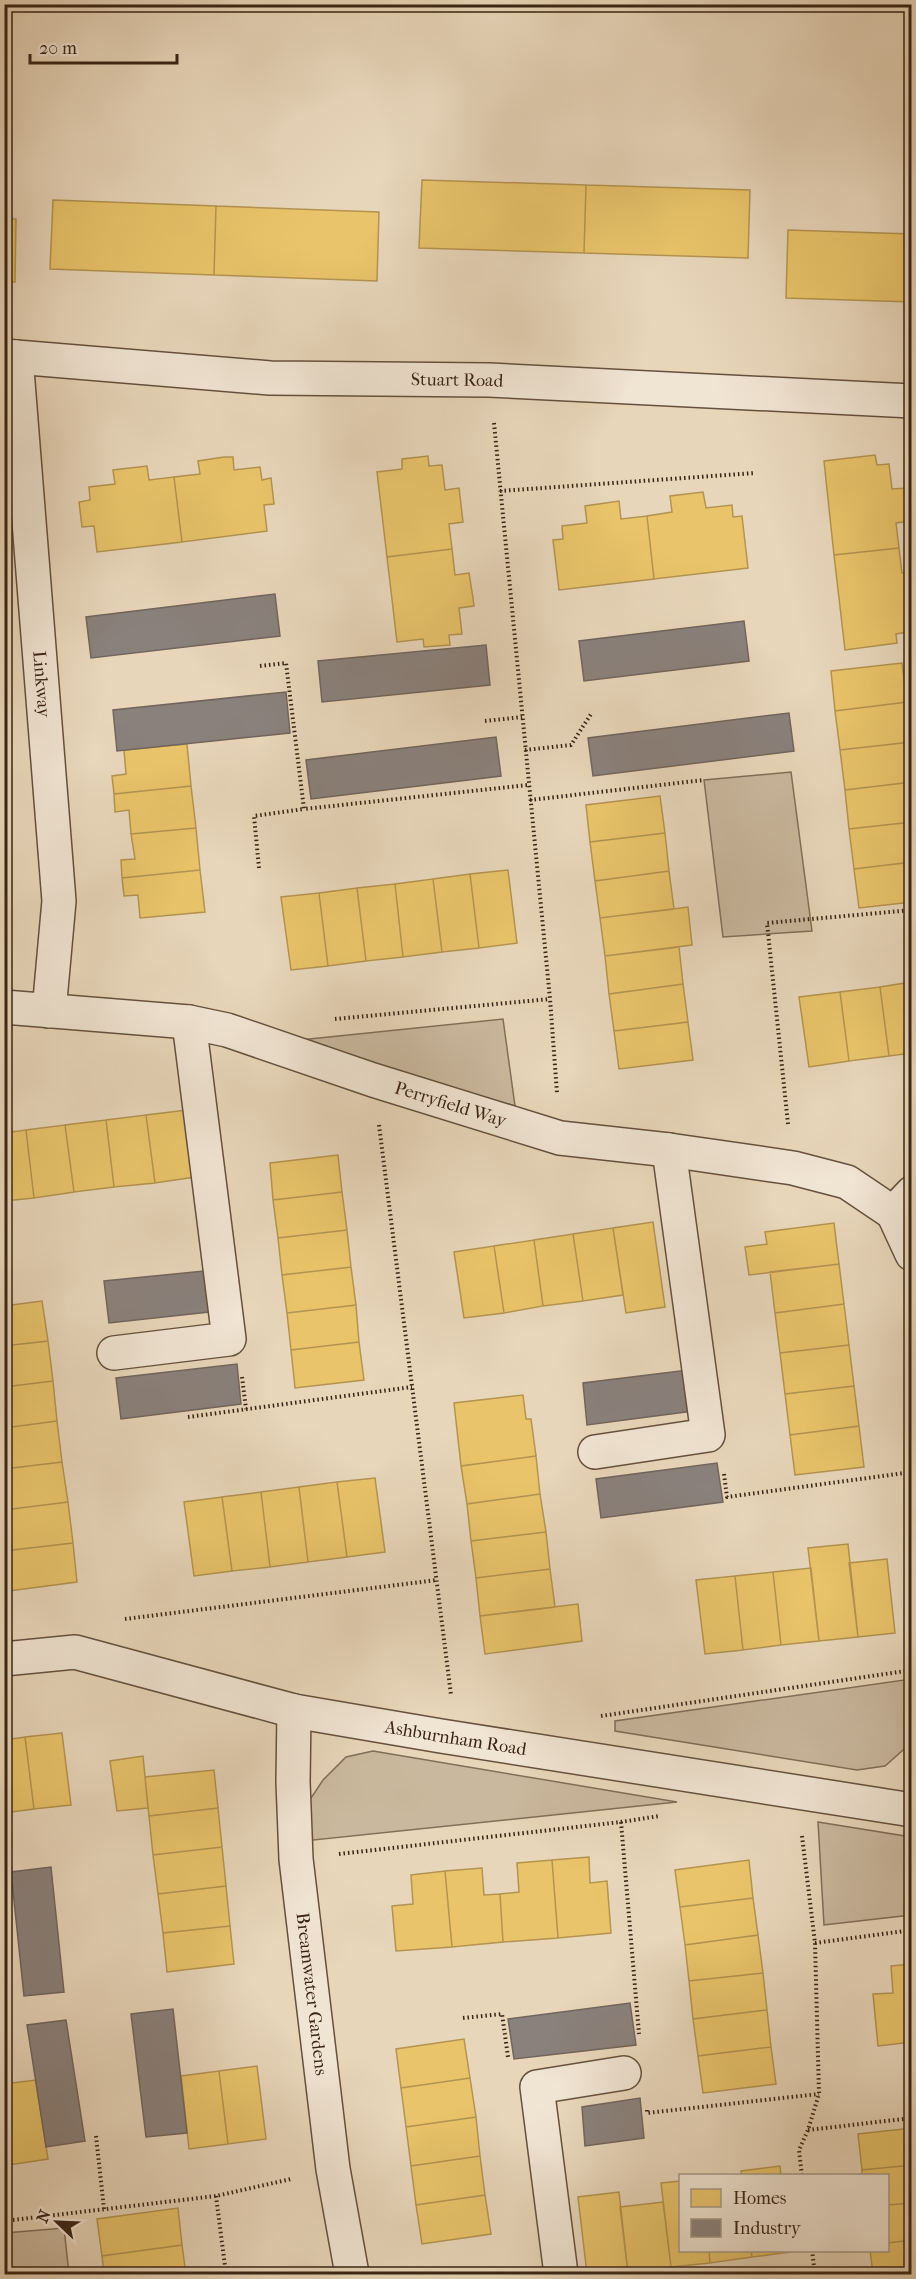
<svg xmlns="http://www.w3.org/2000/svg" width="916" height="2279" viewBox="0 0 916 2279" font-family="'IM FELL French Canon',serif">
	<rect width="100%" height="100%" fill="#e8d6ba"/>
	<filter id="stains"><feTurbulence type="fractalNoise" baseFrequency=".00333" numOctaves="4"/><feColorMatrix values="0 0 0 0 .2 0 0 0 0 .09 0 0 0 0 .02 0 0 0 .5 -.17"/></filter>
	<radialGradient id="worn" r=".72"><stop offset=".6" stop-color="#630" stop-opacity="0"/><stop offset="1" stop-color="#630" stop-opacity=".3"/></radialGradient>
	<path fill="#cab89e" stroke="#826e59" stroke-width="1.5" d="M791,772L812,931L723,937L704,780Z
		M503,1019L515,1106L290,1041Z
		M911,1679V1743L885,1766L857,1770L615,1731V1721Z
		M373,1751L677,1802L304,1841L305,1807L323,1780L346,1757Z
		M818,1822L911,1837V1915L824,1925Z
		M64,2228L69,2274H5V2233Z"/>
	<path fill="#e9c46a" stroke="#b49450" stroke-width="1.5" d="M422,180L586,185L584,253L419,248Z
		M586,185L750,190L748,258L584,253Z
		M53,200L216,206L214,275L50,269Z
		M216,206L379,212L377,281L214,275Z
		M4,219H16L15,282H4Z
		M788,230L912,234V302L786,298Z
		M875,455L877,465L889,464L892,489L907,488L910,521L896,523L899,548L834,555L824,461Z
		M428,456L429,466L442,465L445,490L459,488L463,522L449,524L452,549L387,557L377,472L402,469V459Z
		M224,457H233L234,470L260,467L262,480L271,478L274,504L264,505L267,531L182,542L174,477L200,474L198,461Z
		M147,466L149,480L174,477L182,542L97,552L94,526L82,527L79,502L90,500L89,487L115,484L113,470Z
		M703,492L706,508L732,505L733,517L742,516L748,568L654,579L647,516L672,512L670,496Z
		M619,501L621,519L647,516L654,579L559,590L553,540L563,539L562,526L587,523L585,506Z
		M899,548L902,573L912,572V606L906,607L909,632L896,634L897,643L845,650L834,555Z
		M452,549L455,575L469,573L473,598L474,606L459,608L462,634L449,635L450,645L424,647L423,639L397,642L387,557Z
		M902,663L907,702L835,711L831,671Z
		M907,702L911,742L840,750L835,711Z
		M911,742L912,782L845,790L840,750Z
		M187,744L191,786L114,794L112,776L126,774L124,750Z
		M912,782V822L849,829L845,790Z
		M191,786L196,828L131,834L129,810L115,812L114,794Z
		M660,796L665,833L590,842L586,805Z
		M912,822V862L854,869L849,829Z
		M196,828L200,870L122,878L121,860L135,859L131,834Z
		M665,833L669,871L595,881L590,842Z
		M912,862V902L859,908L854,869Z
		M200,870L205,912L140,918L138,895L124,896L122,878Z
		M508,870L517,943L479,948L470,874Z
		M669,871L674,909L600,918L595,881Z
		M470,874L479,948L442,952L433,879Z
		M433,879L442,952L403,957L395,884Z
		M395,884L403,957L366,961L357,888Z
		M357,888L366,961L328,966L319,893Z
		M319,893L328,966L291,970L281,897Z
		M688,907L692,945L605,956L600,918Z
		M679,947L683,984L609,994L605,956Z
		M912,982V1053L889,1056L880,987Z
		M683,984L688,1022L614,1031L609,994Z
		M880,987L889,1056L849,1061L840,992Z
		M840,992L849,1061L809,1067L799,997Z
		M688,1022L693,1060L619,1069L614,1031Z
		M187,1110L195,1177L155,1183L146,1115Z
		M146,1115L155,1183L114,1187L106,1120Z
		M106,1120L114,1187L74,1192L65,1125Z
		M65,1125L74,1192L34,1198L26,1130Z
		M26,1130L34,1198L4,1201V1133Z
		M338,1155L342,1192L273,1200L270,1163Z
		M342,1192L347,1230L278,1238L273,1200Z
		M653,1222L665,1307L626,1313L613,1228Z
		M834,1223L839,1264L749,1275L745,1247L767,1244L765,1232Z
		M613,1228L623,1295L583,1301L573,1234Z
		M347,1230L351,1267L282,1275L278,1238Z
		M573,1234L583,1301L543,1306L534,1240Z
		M534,1240L543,1306L504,1313L494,1246Z
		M494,1246L504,1313L464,1318L454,1252Z
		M839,1264L844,1304L775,1313L770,1272Z
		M351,1267L356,1305L287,1313L282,1275Z
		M42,1301L48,1341L4,1346V1306Z
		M844,1304L849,1345L780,1353L775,1313Z
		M356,1305L359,1342L291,1350L287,1313Z
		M48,1341L53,1381L4,1387V1346Z
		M359,1342L364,1380L295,1388L291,1350Z
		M849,1345L854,1386L785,1394L780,1353Z
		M53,1381L57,1421L4,1428V1387Z
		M854,1386L859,1426L790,1435L785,1394Z
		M523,1395L526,1419H531L536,1456L461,1466L454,1403Z
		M57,1421L62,1462L4,1469V1428Z
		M859,1426L864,1467L795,1475L790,1435Z
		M536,1456L540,1494L467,1504L461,1466Z
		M62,1462L68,1502L4,1510V1469Z
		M375,1478L385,1552L347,1557L337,1482Z
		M337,1482L347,1557L308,1562L299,1487Z
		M299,1487L308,1562L270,1567L261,1492Z
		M261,1492L270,1567L232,1571L222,1497Z
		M540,1494L546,1532L471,1541L467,1504Z
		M222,1497L232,1571L194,1576L184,1502Z
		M68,1502L73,1543L4,1551V1510Z
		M546,1532L550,1569L476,1578L471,1541Z
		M73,1543L77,1582L9,1591L4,1551Z
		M848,1544L858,1637L819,1641L808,1548Z
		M887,1559L895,1633L858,1637L849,1563Z
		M811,1568L819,1641L781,1645L773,1572Z
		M550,1569L555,1607L480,1616L476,1578Z
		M773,1572L781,1645L743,1650L735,1576Z
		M735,1576L743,1650L705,1654L696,1580Z
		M578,1604L582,1641L485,1654L480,1616Z
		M62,1733L71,1805L34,1809L25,1737Z
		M25,1737L34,1809L4,1813V1740Z
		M143,1756L148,1808L117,1811L110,1761Z
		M214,1770L218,1808L149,1816L145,1777Z
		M218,1808L222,1847L153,1855L149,1816Z
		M222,1847L226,1886L158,1894L153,1855Z
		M589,1857L590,1883L607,1881L611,1933L558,1938L552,1860Z
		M552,1860L558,1938L503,1942L500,1894L519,1892L517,1863Z
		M749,1860L753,1898L680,1907L675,1870Z
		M482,1868L484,1895L500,1894L503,1942L452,1947L445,1871Z
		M445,1871L452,1947L396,1951L392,1906L413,1904L411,1875Z
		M226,1886L230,1926L163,1933L158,1894Z
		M753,1898L758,1935L685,1945L680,1907Z
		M230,1926L234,1964L167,1972L163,1933Z
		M758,1935L763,1973L689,1981L685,1945Z
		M912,1964V2042L878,2046L873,1994L893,1993L891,1966Z
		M763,1973L767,2010L693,2019L689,1981Z
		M767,2010L771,2047L698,2056L693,2019Z
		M464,2039L470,2078L401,2088L396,2049Z
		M771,2047L776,2084L703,2093L698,2056Z
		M257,2066L266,2139L228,2144L219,2071Z
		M219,2071L228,2144L189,2149L181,2076Z
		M470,2078L476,2117L406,2127L401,2088Z
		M36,2080L48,2159L9,2165L4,2132V2084Z
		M476,2117L480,2156L411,2166L406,2127Z
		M912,2128V2165L862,2170L858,2134Z
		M4,2132L9,2165L4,2166Z
		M480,2156L485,2195L416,2205L411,2166Z
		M912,2165V2203L888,2205V2176H862V2170Z
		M780,2166L781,2176H742L741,2171Z
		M680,2181V2250H709L710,2263L671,2267L661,2183Z
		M619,2192L628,2273L587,2274L578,2197Z
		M485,2195L491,2234L422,2244L416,2205Z
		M663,2202L671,2267L628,2273L620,2207Z
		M912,2203V2240L888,2243V2205Z
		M178,2208L182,2245L102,2256L97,2219Z
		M912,2240V2274H873L870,2250H888V2243Z
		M182,2245L186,2274H104L102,2256Z
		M709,2250H751L752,2257L710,2263Z
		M751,2250H790V2252L752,2257Z"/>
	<path fill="#8a817c" stroke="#72655d" stroke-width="1.5" d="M275,594L280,636L91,658L86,617Z
		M744,621L749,661L584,681L579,641Z
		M486,645L490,685L322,702L318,661Z
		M286,692L290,733L117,751L113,710Z
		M789,713L794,751L593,776L588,738Z
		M496,737L501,776L311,799L306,760Z
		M204,1271L209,1312L109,1323L104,1281Z
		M237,1364L241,1404L121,1419L116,1378Z
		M688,1370L693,1411L587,1425L583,1383Z
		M717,1463L723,1502L601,1518L596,1479Z
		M51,1867L64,1992L24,1996L11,1872Z
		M630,2003L636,2045L514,2059L508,2019Z
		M173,2009L187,2133L146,2137L131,2014Z
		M66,2020L85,2141L46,2147L27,2025Z
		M640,2098L644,2138L585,2146L582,2107Z"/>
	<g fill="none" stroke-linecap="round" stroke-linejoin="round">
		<g stroke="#65513e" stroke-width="36">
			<g id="minor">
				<path id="s1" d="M4,356L270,378L489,380L912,401"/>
				<path id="s2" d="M16,357L59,901L49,1011"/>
				<path id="s3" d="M4,1007L189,1022L227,1030L373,1080L560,1138L669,1150L793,1168L847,1182L893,1213"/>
				<path d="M912,1193L893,1213L912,1254"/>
				<path d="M114,1353L229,1339L189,1022"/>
				<path d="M595,1452L708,1435L669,1150"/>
				<path id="s4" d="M4,1659L75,1652L294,1711L441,1736L912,1810"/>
				<path id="s5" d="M294,1711L293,1782L296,1859L333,2169L352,2274"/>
				<path d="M561,2274L537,2087L624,2073"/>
			</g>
		</g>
		<path stroke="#392514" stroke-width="4" stroke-dasharray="1.5 3" stroke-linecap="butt" d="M494,423L550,999L557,1093
			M500,491L755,473
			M260,666L286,663L304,809L528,785
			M485,721L522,717
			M525,750L571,745L591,714
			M530,800L704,780
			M259,868L254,816L304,809
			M335,1019L550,999
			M788,1124L767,923L912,910
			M379,1125L451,1695
			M242,1377L246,1409
			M188,1417L412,1387
			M724,1474L727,1497L912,1472
			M125,1619L437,1580
			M601,1716L912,1670
			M621,1822L639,2034
			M802,1836L815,1943L819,2094L808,2130L799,2150L802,2176
			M339,1854L621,1822L659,1816
			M815,1943L912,1930
			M463,2018L502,2014L508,2057
			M647,2110V2113L819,2094
			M808,2130L912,2118
			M96,2136L104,2209
			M216,2196L226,2274
			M4,2221L216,2196L291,2179
			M812,2250L815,2274"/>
		<use href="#minor" stroke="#f0e4d2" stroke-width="33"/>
	</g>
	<g text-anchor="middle" stroke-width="6" stroke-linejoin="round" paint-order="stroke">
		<g font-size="18" fill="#392514" stroke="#f0e4d2">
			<text dy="6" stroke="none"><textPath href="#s1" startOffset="454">Stuart Road</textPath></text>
			<text dy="6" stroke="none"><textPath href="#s2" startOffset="328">Linkway</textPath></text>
			<text dy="6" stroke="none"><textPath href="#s3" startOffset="460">Perryfield Way</textPath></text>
			<text dy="6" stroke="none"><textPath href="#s4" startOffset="462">Ashburnham Road</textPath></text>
			<text dy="6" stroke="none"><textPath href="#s5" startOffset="284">Breamwater Gardens</textPath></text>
		</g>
	</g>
	<rect width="916" height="2279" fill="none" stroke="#e8d6ba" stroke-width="24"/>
	<rect x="6" y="6" width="904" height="2267" fill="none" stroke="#392514" stroke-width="3"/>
	<rect x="12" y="12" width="892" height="2255" fill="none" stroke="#392514" stroke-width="1.5"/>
	<rect x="679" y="2174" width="210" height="78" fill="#f0e4d2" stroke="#a79886" stroke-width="1.5"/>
	<rect x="691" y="2189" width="30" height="18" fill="#e9c46a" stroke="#a79886" stroke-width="1.5"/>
	<text x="733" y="2204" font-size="18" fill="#392514">Homes</text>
	<rect x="691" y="2219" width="30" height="18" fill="#8a817c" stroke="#a79886" stroke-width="1.5"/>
	<text x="733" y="2234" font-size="18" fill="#392514">Industry</text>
	<g transform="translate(57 2222) rotate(293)" stroke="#f0e4d2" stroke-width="4.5" paint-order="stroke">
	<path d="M0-4.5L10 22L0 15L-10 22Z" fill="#392514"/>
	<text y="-9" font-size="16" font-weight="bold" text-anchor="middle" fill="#392514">N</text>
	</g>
	<path d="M30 54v9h147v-9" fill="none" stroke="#392514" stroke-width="3"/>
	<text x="39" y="54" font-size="18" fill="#392514" stroke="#f0e4d2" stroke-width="4.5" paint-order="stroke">20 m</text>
	<rect width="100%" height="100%" filter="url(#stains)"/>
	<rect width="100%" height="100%" fill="url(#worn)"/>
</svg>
